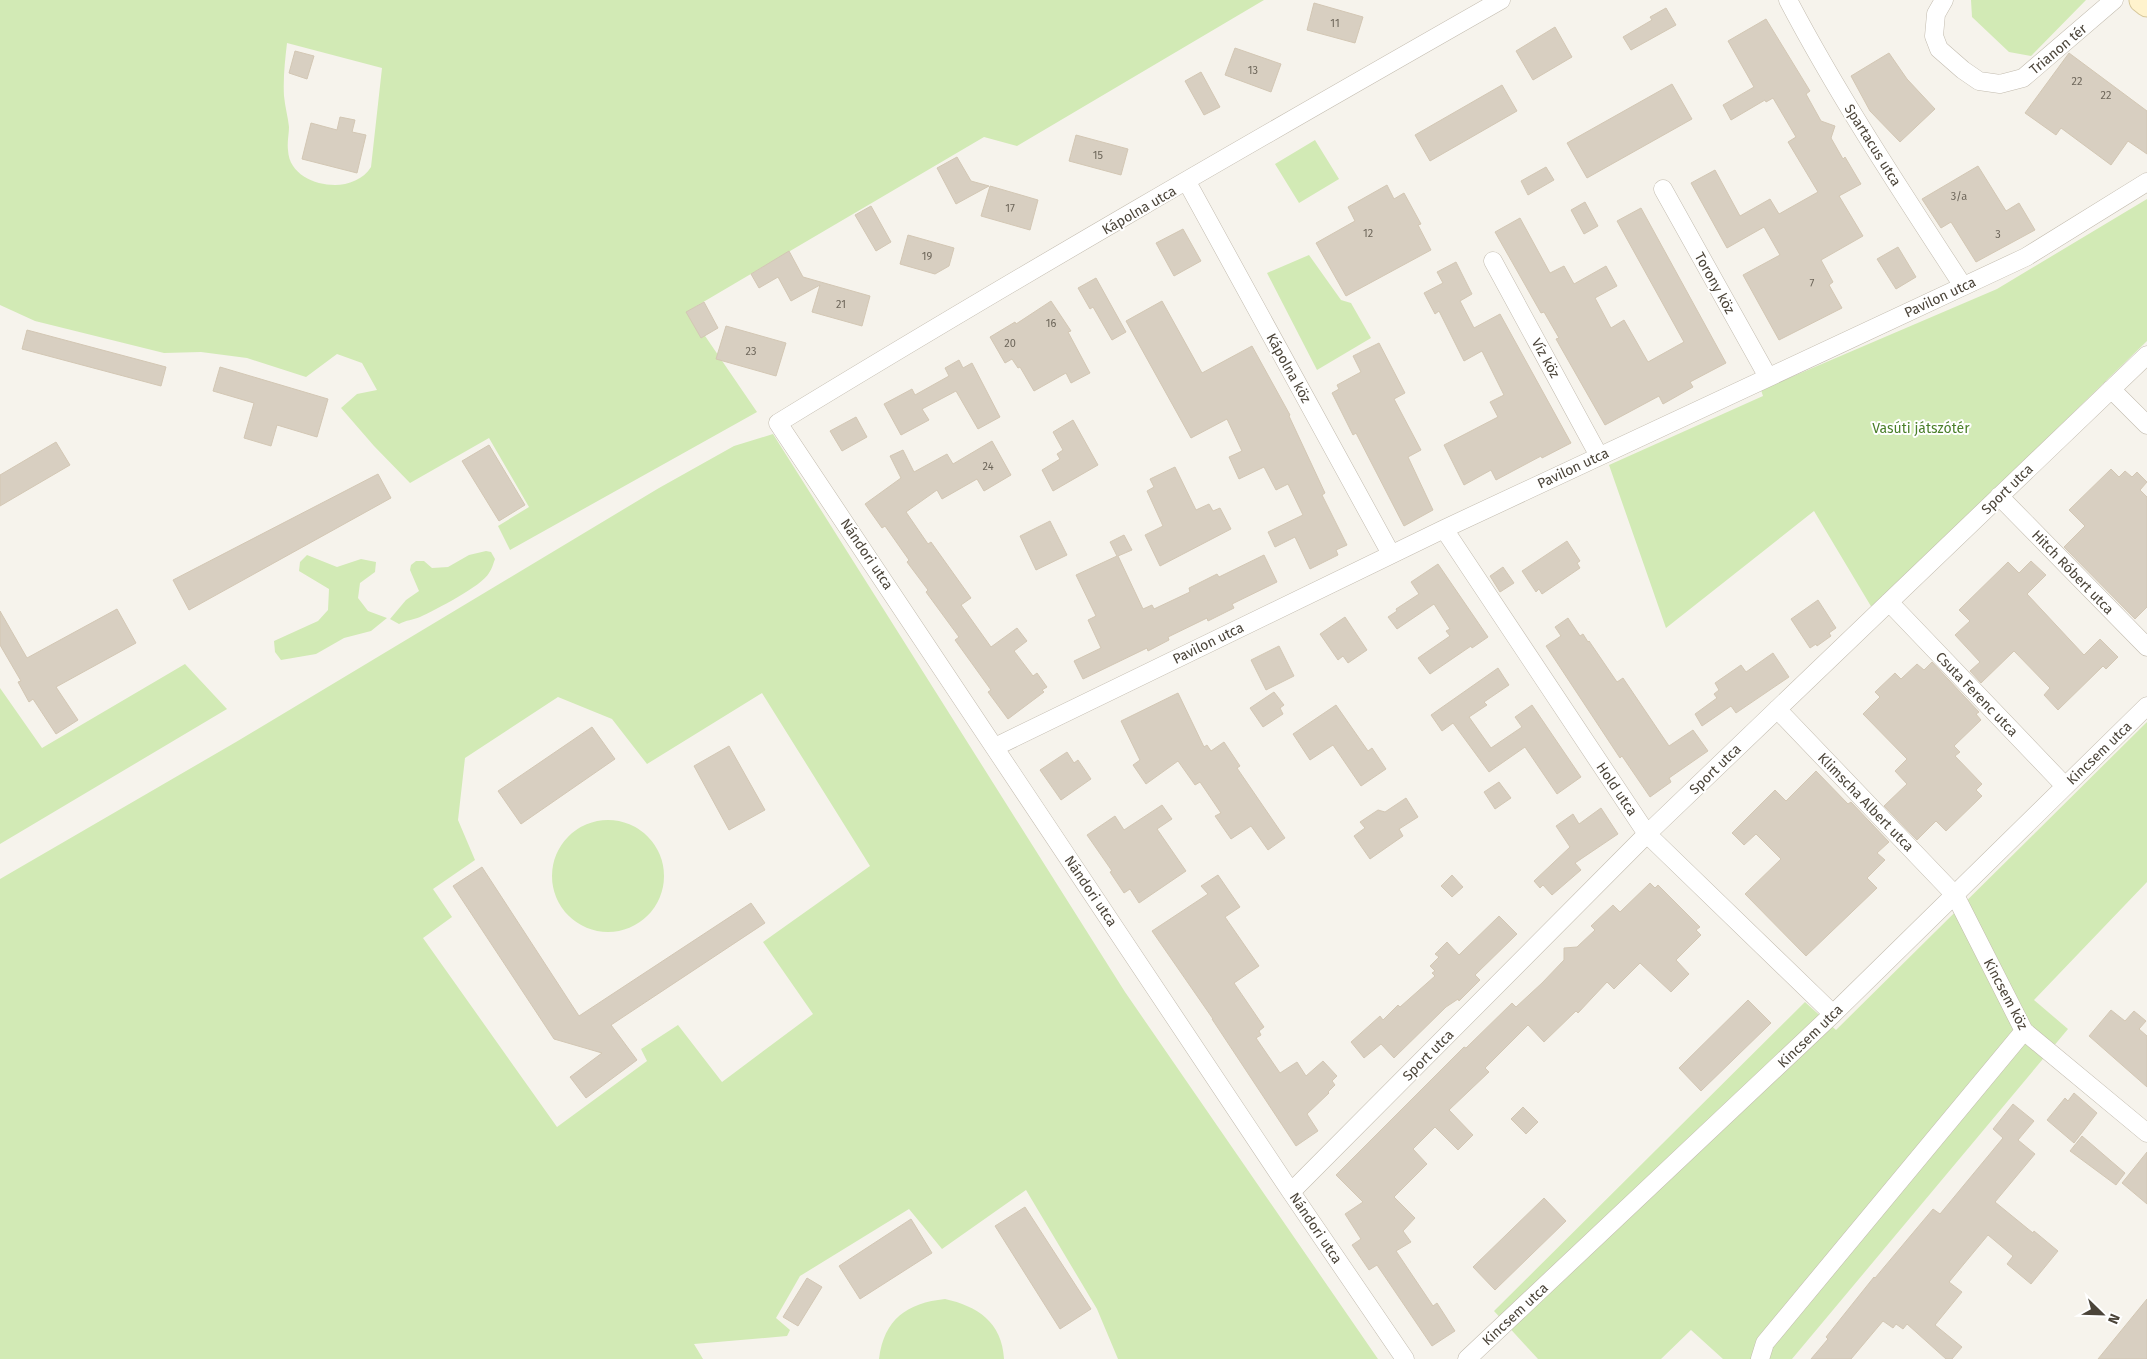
<svg xmlns="http://www.w3.org/2000/svg" width="2147" height="1359" viewBox="0 0 2147 1359" font-family="'Fira Sans',sans-serif">
	<rect width="100%" height="100%" fill="#f6f3ec"/>
	<path fill="#d2eab5" fill-rule="evenodd" d="M0,0H1264L1017,146L984,137L688,311L757,412L510,550L498,526L529,507L489,438L410,483L374,446L341,408L357,394L377,390L362,363L337,354L306,377L247,358L201,352L164,353L35,321L0,305ZM287,43L382,68L371,167C364,179 348,185 335,185C314,185 289,174 288,150C287,142 289,134 289,127C288,117 285,107 284,96C283,79 285,60 287,43Z
		M1971,0H2086L2031,56L2009,52L1972,17Z
		M1315,140L1339,179L1299,203L1275,164Z
		M2147,199V341L1872,608L1814,511L1666,628L1609,465L1763,396L1761,390L1997,289Z
		M1309,255L1341,300L1351,303L1371,338L1317,370L1267,273Z
		M773,434L1125,992L1378,1359H1118L1097,1309L1026,1190L942,1249L909,1209L800,1276L776,1318L790,1330L787,1336L694,1344L703,1359H0V879L236,742L659,488L734,446ZM762,693L870,866L763,942L813,1014L722,1082L678,1025L641,1049L647,1061L557,1127L423,938L452,917L433,889L475,860L458,820L465,758L558,697L612,719L647,764Z
		M486,551L491,552L495,559C493,564 492,569 489,573C482,586 435,610 420,617C413,620 406,620 399,624L390,619L406,600L419,591L410,570L411,565L416,561H424L432,568L448,567L469,555Z
		M307,555L337,567L361,559L376,562L375,572L360,583L358,598L368,611L387,618L371,631L344,638L316,654L281,660L275,652L274,641L318,621L328,610L329,589L299,571L300,562Z
		M185,664L227,709L0,844V688L42,748Z
		M2147,722V882L2034,1000L2068,1029L1792,1359H1723L1691,1330L1661,1359H1538L1494,1311L1805,1002L1836,1030Z
		M552 876a56 56 0 1 1 112 0a56 56 0 1 1-112 0Z
		M945,1299C977,1306 1002,1322 1004,1359H879C884,1319 907,1303 945,1299Z"/>
	<path fill="#d8cfc1" stroke="#d3c7b4" d="M1314,3L1363,17L1355,43L1307,30Z
		M1666,8L1676,25L1631,50L1623,37L1652,20L1650,17Z
		M1766,19L1810,91L1806,94L1821,121L1835,126L1831,138L1843,159L1845,157L1861,184L1839,196L1863,236L1821,260L1833,282L1829,285L1842,308L1779,340L1743,275L1780,255L1764,227L1727,248L1691,183L1715,170L1740,216L1770,199L1779,214L1818,192L1788,142L1796,137L1773,98L1766,102L1765,100L1731,120L1723,105L1754,87L1728,41Z
		M1555,27L1572,57L1533,80L1516,51Z
		M1235,48L1281,64L1271,92L1225,75Z
		M295,51L314,56L307,79L289,73Z
		M1889,53L1907,79L1935,109L1900,142L1870,111L1851,76Z
		M2069,53L2147,111V154L2128,141L2111,165L2061,128L2056,135L2025,113Z
		M1201,72L1220,107L1204,115L1185,81Z
		M1672,84L1692,119L1587,178L1567,143Z
		M1502,85L1517,111L1430,161L1415,135Z
		M340,117L355,120L352,132L366,135L357,173L302,159L311,123L337,130Z
		M1076,135L1128,149L1121,175L1069,161Z
		M957,157L971,181L989,186L956,204L937,168Z
		M1978,166L2006,211L2019,203L2035,230L1976,262L1951,222L1941,228L1922,199Z
		M1546,167L1554,180L1528,195L1521,181Z
		M1387,185L1394,199L1404,193L1421,224L1418,225L1431,250L1346,296L1316,243L1355,221L1348,207Z
		M990,186L1038,200L1030,230L981,216Z
		M1585,202L1598,226L1584,234L1571,210Z
		M871,206L891,242L876,251L855,215Z
		M1641,208L1726,363L1690,382L1693,387L1663,404L1659,396L1605,425L1556,339L1559,338L1544,312L1541,313L1495,232L1520,218L1550,273L1564,266L1574,284L1606,266L1617,286L1595,298L1611,328L1624,320L1648,362L1684,342L1617,221Z
		M1183,229L1201,261L1174,276L1156,243Z
		M908,235L954,248L949,266L935,274L900,264Z
		M1898,247L1916,277L1896,289L1877,259Z
		M789,251L803,277L870,296L862,326L812,312L820,285L791,301L778,277L759,288L751,274Z
		M1456,262L1472,294L1460,301L1474,328L1500,314L1571,443L1542,458L1541,456L1496,480L1491,470L1464,485L1444,445L1498,417L1490,402L1504,395L1482,351L1464,361L1439,311L1435,314L1424,293L1443,283L1437,272Z
		M1096,278L1126,332L1112,340L1093,307L1090,309L1078,288Z
		M1051,301L1071,331L1068,332L1090,373L1071,383L1066,373L1034,391L1020,367L1018,368L1012,359L1005,363L990,337L1015,322L1016,324Z
		M1162,301L1202,373L1252,346L1290,415L1289,416L1325,493L1322,495L1347,545L1336,550L1338,555L1310,569L1295,537L1275,547L1268,532L1303,515L1288,484L1276,490L1264,467L1239,479L1229,457L1242,451L1227,419L1191,438L1126,321Z
		M704,302L718,328L701,338L686,312Z
		M726,326L786,343L776,376L716,359Z
		M27,330L166,367L161,386L22,349Z
		M1379,343L1405,393L1394,399L1421,450L1408,457L1433,510L1404,526L1356,433L1353,435L1332,393L1339,389L1337,385L1361,372L1353,356Z
		M959,360L963,368L972,363L1000,417L978,429L956,391L922,409L929,420L901,435L884,404L912,389L915,395L949,376L945,368Z
		M220,367L328,399L317,437L277,425L271,446L244,438L254,403L213,391Z
		M856,417L867,437L842,451L830,431Z
		M1073,420L1098,465L1053,491L1042,470L1060,459L1057,454L1063,450L1053,432Z
		M992,441L1011,475L984,491L977,479L942,499L937,490L906,512L928,544L931,542L971,598L961,605L991,647L1017,628L1027,641L1014,651L1033,676L1037,673L1047,687L1042,690L1044,692L1008,719L988,692L991,690L955,640L959,637L926,592L928,590L907,562L909,560L885,526L882,528L865,504L901,478L890,456L903,450L914,472L947,454L953,464Z
		M56,442L70,465L0,506V475Z
		M489,445L525,505L499,521L462,461Z
		M1175,467L1196,510L1209,504L1213,511L1220,508L1231,529L1160,566L1145,535L1163,526L1147,491L1154,487L1150,479Z
		M2111,469L2119,477L2125,471L2132,477L2137,472L2147,482L2140,490L2147,497V607L2135,619L2064,547L2085,526L2069,510Z
		M378,474L391,498L189,610L173,580Z
		M1050,521L1067,555L1036,570L1020,536Z
		M1124,535L1132,550L1118,556L1143,609L1152,605L1154,609L1190,592L1189,588L1217,574L1219,577L1264,555L1277,582L1232,604L1234,608L1208,621L1207,618L1168,637L1169,640L1148,651L1147,648L1083,679L1074,661L1101,648L1088,620L1096,616L1076,575L1117,556L1110,542Z
		M1567,541L1580,561L1577,563L1580,568L1542,594L1539,589L1536,592L1522,571Z
		M2031,561L2046,575L2027,594L2084,655L2100,639L2118,657L2106,669L2103,666L2058,710L2044,695L2050,688L2014,651L1981,683L1970,671L1980,662L1955,635L1970,621L1959,610L2008,562L2019,573Z
		M1438,564L1488,637L1472,648L1471,646L1430,674L1418,658L1450,636L1446,631L1450,629L1434,604L1397,629L1388,617L1397,611L1396,609L1419,594L1411,582Z
		M1503,567L1514,583L1500,592L1490,576Z
		M1818,600L1836,628L1829,633L1831,636L1817,646L1816,644L1810,648L1791,619Z
		M117,609L136,643L56,687L78,720L56,734L33,699L29,702L18,682L21,681L0,645V611L27,658Z
		M1345,617L1367,650L1348,663L1343,656L1338,660L1320,634Z
		M1568,618L1580,636L1583,634L1588,642L1589,641L1617,682L1623,678L1669,746L1693,730L1708,751L1669,778L1671,782L1650,797L1622,756L1620,758L1546,646L1561,636L1555,627Z
		M1279,646L1294,676L1266,690L1251,660Z
		M1773,653L1789,677L1736,713L1731,706L1702,726L1695,714L1717,698L1714,694L1719,690L1715,683L1741,665L1746,672Z
		M1932,662L1979,712L1976,714L1981,720L1954,746L1960,752L1955,756L1982,784L1976,790L1982,796L1946,831L1936,821L1917,840L1884,806L1907,784L1895,771L1907,759L1863,714L1880,697L1875,692L1895,673L1901,679L1917,664L1924,670Z
		M1498,668L1509,685L1484,702L1487,705L1469,717L1491,748L1522,727L1515,717L1532,705L1581,777L1557,794L1525,747L1489,772L1453,723L1442,731L1431,715Z
		M1274,692L1284,705L1280,708L1283,714L1263,727L1250,708Z
		M1178,693L1204,747L1207,745L1211,751L1224,742L1240,766L1237,768L1285,838L1268,850L1251,826L1231,839L1215,816L1221,813L1200,782L1195,785L1178,761L1146,784L1133,765L1140,760L1121,721Z
		M1336,705L1368,751L1372,748L1386,769L1361,786L1333,745L1310,760L1293,734Z
		M592,727L615,759L521,824L498,791Z
		M729,746L765,810L729,830L694,766Z
		M1067,752L1074,763L1078,760L1091,779L1061,800L1040,770Z
		M1816,771L1848,804L1851,802L1889,842L1877,853L1885,860L1867,878L1877,888L1806,956L1745,894L1781,859L1756,834L1744,845L1732,833L1775,790L1786,801Z
		M1499,782L1511,798L1495,809L1484,792Z
		M1406,798L1418,817L1399,829L1403,836L1370,859L1354,836L1365,828L1360,822L1378,810L1385,812Z
		M1162,805L1172,819L1157,829L1186,871L1139,903L1130,889L1124,893L1110,872L1112,871L1087,835L1115,816L1124,830Z
		M1601,808L1618,834L1575,863L1581,870L1552,895L1543,885L1540,888L1534,881L1570,847L1556,826L1573,814L1579,824Z
		M482,867L579,1016L751,903L765,923L611,1025L637,1060L586,1098L570,1077L602,1053L554,1039L453,886Z
		M1218,875L1240,907L1225,917L1259,966L1234,983L1264,1027L1259,1031L1261,1035L1256,1038L1280,1073L1297,1062L1306,1076L1323,1061L1337,1076L1332,1081L1335,1085L1328,1092L1329,1093L1307,1114L1318,1131L1296,1146L1212,1019H1213L1152,931L1208,894L1201,886Z
		M1452,875L1463,887L1452,897L1441,886Z
		M1650,883L1655,888L1658,885L1700,927L1696,930L1701,935L1676,960L1689,974L1671,992L1640,963L1614,989L1607,982L1578,1013L1576,1011L1544,1042L1528,1025L1485,1068L1489,1072L1449,1110L1473,1135L1458,1150L1435,1127L1413,1149L1427,1164L1394,1197L1415,1218L1403,1231L1411,1242L1396,1251L1433,1306L1437,1303L1455,1331L1432,1346L1377,1265L1369,1270L1352,1245L1361,1239L1345,1214L1363,1202L1336,1175L1464,1047L1466,1048L1512,1003L1516,1007L1542,983L1564,960V948L1577,947L1595,930L1591,926L1613,905L1620,912Z
		M1499,916L1517,934L1475,975L1480,980L1459,1001L1458,999L1446,1007L1394,1058L1381,1044L1364,1058L1351,1042L1380,1016L1383,1020L1398,1005L1400,1007L1435,976L1432,973L1435,971L1430,966L1439,957L1435,954L1447,942L1459,955Z
		M1748,1000L1771,1023L1701,1091L1679,1068Z
		M2111,1010L2125,1021L2134,1011L2146,1021L2139,1029L2147,1036V1087L2089,1036Z
		M2074,1093L2097,1113L2074,1143L2047,1120L2065,1098L2068,1101Z
		M2013,1104L2034,1121L2018,1140L2035,1154L1995,1202L2033,1233L2034,1231L2058,1251L2031,1284L2007,1264L2013,1256L1988,1235L1949,1282L1962,1292L1935,1325L1962,1347L1952,1359H1946L1907,1324L1903,1329L1896,1324L1893,1328L1883,1321L1851,1359H1811L1828,1339L1826,1337L1874,1277L1875,1278L1933,1209L1940,1214L2003,1138L1993,1129Z
		M1523,1107L1538,1122L1526,1134L1511,1119Z
		M2082,1136L2125,1173L2116,1185L2070,1151Z
		M2147,1152V1204L2122,1183Z
		M1544,1198L1566,1221L1495,1290L1473,1267Z
		M1025,1207L1091,1309L1060,1329L995,1226Z
		M911,1219L932,1253L860,1299L839,1266Z
		M807,1278L822,1287L798,1326L783,1317Z
		M2147,1299V1359H2098Z"/>
	<g fill="none" stroke-linecap="round" stroke-linejoin="round">
		<g stroke="#c2bbae" stroke-width="19">
			<path id="street" d="M1788,0C1840,99 1902,192 1963,286
				M1944,0L1936,14L1934,36L1939,49L1963,70L1979,81L2000,84L2023,78L2114,0
				M1187,182L1391,554
				M1663,189L1768,377
				M1493,261L1599,456
				M2111,389L2147,425
				M1999,496L2147,647
				M1444,529L1647,834L1833,1014
				M1889,602L2065,786
				M1777,709L1955,895L2024,1031L2147,1133
				M995,747L1444,529L2026,257L2147,182
				M1291,1192L1647,834L2147,355
				M1405,1359L1291,1192L778,423C1017,277 1259,138 1501,0
				M1467,1359L1833,1014L2147,706
				M1760,1359L1765,1343L2024,1031"/>
		</g>
		<g stroke="#d6c79b" stroke-width="27">
			<path id="secondary" d="M2142,0L2147,4"/>
		</g>
		<use href="#street" stroke="#fff" stroke-width="18"/>
		<use href="#secondary" stroke="#fff3cd" stroke-width="25"/>
	</g>
	<g text-anchor="middle" stroke-width="4" stroke-linejoin="round" paint-order="stroke">
		<g font-size="11" fill="#6e675b">
			<text x="1335" y="27">11</text>
			<text x="1253" y="74">13</text>
			<text x="2077" y="85">22</text>
			<text x="2106" y="99">22</text>
			<text x="1098" y="159">15</text>
			<text x="1959" y="200">3/a</text>
			<text x="1010" y="212">17</text>
			<text x="1368" y="237">12</text>
			<text x="1998" y="238">3</text>
			<text x="927" y="260">19</text>
			<text x="1812" y="287">7</text>
			<text x="841" y="308">21</text>
			<text x="1051" y="327">16</text>
			<text x="1010" y="347">20</text>
			<text x="751" y="355">23</text>
			<text x="988" y="470">24</text>
		</g>
		<g font-size="14" fill="#4b4439" stroke="#fff">
			<text transform="translate(2058 49) rotate(-40)" y="5">Trianon tér</text>
			<text transform="translate(1873 145) rotate(58)" y="5">Spartacus utca</text>
			<text transform="translate(1139 210) rotate(-30)" y="5">Kápolna utca</text>
			<text transform="translate(1715 283) rotate(61)" y="5">Torony köz</text>
			<text transform="translate(1940 297) rotate(-25)" y="5">Pavilon utca</text>
			<text transform="translate(1546 358) rotate(61)" y="5">Víz köz</text>
			<text transform="translate(1289 368) rotate(61)" y="5">Kápolna köz</text>
			<text transform="translate(1573 468) rotate(-25)" y="5">Pavilon utca</text>
			<text transform="translate(2007 489) rotate(-44)" y="5">Sport utca</text>
			<text transform="translate(867 554) rotate(56)" y="5">Nándori utca</text>
			<text transform="translate(2073 572) rotate(46)" y="5">Hitch Róbert utca</text>
			<text transform="translate(1208 643) rotate(-26)" y="5">Pavilon utca</text>
			<text transform="translate(1977 694) rotate(46)" y="5">Csuta Ferenc utca</text>
			<text transform="translate(2099 753) rotate(-44)" y="5">Kincsem utca</text>
			<text transform="translate(1715 769) rotate(-44)" y="5">Sport utca</text>
			<text transform="translate(1617 789) rotate(56)" y="5">Hold utca</text>
			<text transform="translate(1866 802) rotate(46)" y="5">Klimscha Albert utca</text>
			<text transform="translate(1091 891) rotate(56)" y="5">Nándori utca</text>
			<text transform="translate(2006 994) rotate(62)" y="5">Kincsem köz</text>
			<text transform="translate(1810 1036) rotate(-44)" y="5">Kincsem utca</text>
			<text transform="translate(1428 1055) rotate(-45)" y="5">Sport utca</text>
			<text transform="translate(1316 1228) rotate(56)" y="5">Nándori utca</text>
			<text transform="translate(1515 1314) rotate(-43)" y="5">Kincsem utca</text>
		</g>
		<g font-size="14" fill="#4a7f2a" stroke="#fff">
			<text x="1921" y="433">Vasúti játszótér</text>
		</g>
	</g>
	<g transform="translate(2102 1314) rotate(113)" stroke="#ffffff" stroke-width="4" paint-order="stroke">
	<path d="M0-4L9 19L0 12L-9 19Z" fill="#4b4439"/>
	<text y="-8" font-size="14" font-weight="bold" text-anchor="middle" fill="#4b4439">N</text>
	</g>
</svg>
